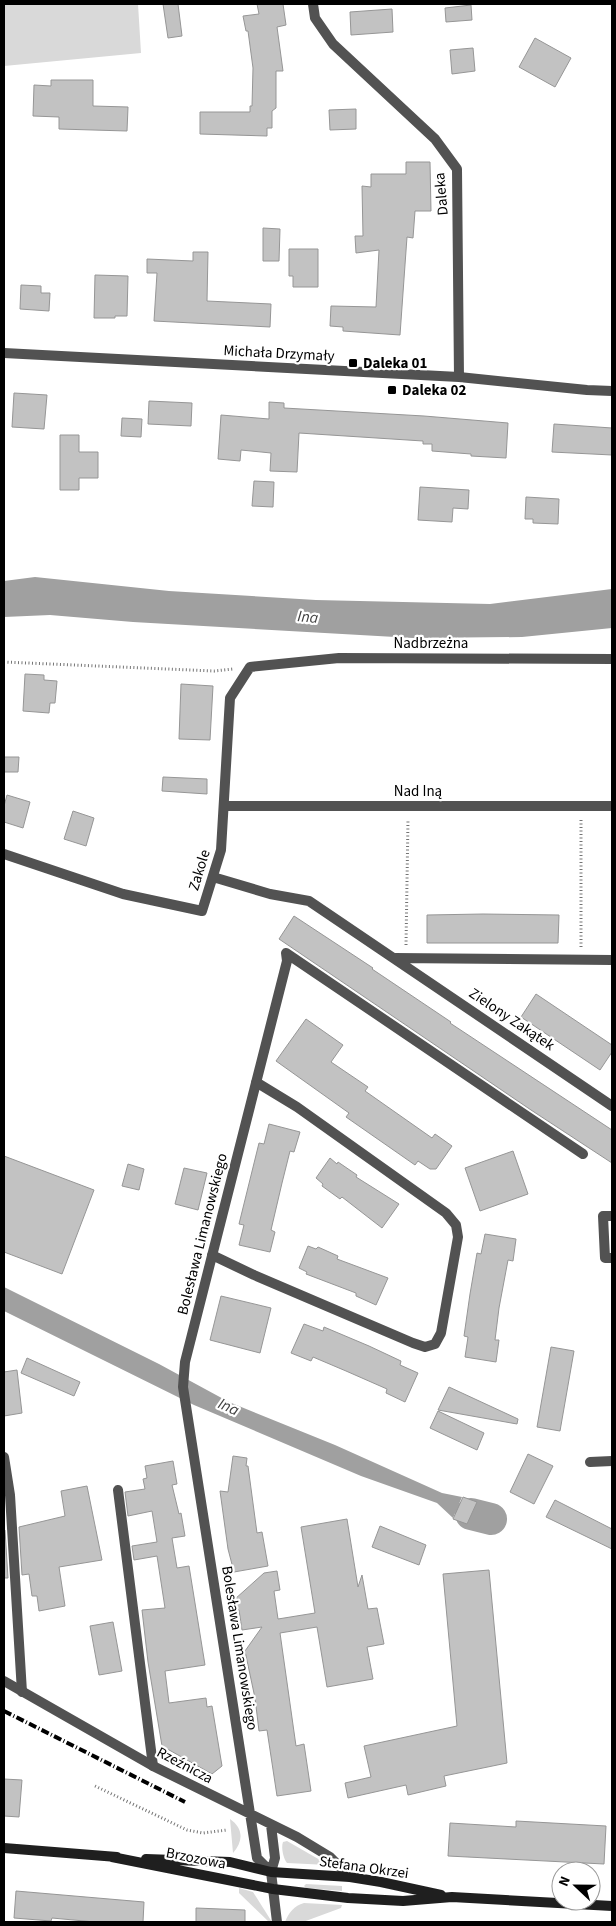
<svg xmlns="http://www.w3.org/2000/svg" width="616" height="1926" viewBox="0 0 616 1926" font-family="'Source Sans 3',sans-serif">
	<rect width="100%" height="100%" fill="#fff"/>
	<path fill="#d9d9d9" d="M4,4H138L141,53L4,66Z
		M230,1819C243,1828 244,1841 233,1853Z
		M287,1841L327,1864L328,1865L287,1863C283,1858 281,1847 283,1842Z
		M306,1884L342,1886V1891L306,1888L304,1886Z
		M239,1888L253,1892L272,1922H269L239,1893Z
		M304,1903L342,1905L341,1908L303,1922H285C289,1912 294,1906 304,1903Z"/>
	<path fill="#a0a0a0" d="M35,577L169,591L316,600L490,604L612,589V628L522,637L413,638L133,622L50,615L4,617V581Z
		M4,1287L159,1364L229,1402L335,1445L442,1493L462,1497L453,1518L437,1503L361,1476L194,1405L4,1311Z"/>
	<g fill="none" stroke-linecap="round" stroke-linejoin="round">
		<path stroke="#a0a0a0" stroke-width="32" d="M471,1514L491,1519"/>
	</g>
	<path fill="#c2c2c2" stroke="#969696" d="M163,4H178L182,36L168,38Z
		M257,4H283L286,25L277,27L283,71H276V108L272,111V128H267V136L200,134V112H250V106H252L253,68L248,31H246L243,16L259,14Z
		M471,5L472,20L446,22L445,8Z
		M392,9L393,32L351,35L350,12Z
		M535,38L571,58L555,87L519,67Z
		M473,48L475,71L452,74L450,50Z
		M51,80H93V106L128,107L127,131L59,129V117L33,116L34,85L51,86Z
		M356,109V129L330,130L329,110Z
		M406,162H430L431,211H415L413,238L407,237L400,335L343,331V327L330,326L331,306L376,307L379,250L356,253L355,236H363L362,186L371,187V174H406Z
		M263,228L280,229L279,261H263Z
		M289,249H318V287H293V276H289Z
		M193,252H208L207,301L271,304L270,327L154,321L157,273H147V259L193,261Z
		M95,275L128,276L127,316H115V318H94Z
		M21,285L41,286V293H50L49,311L20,309Z
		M14,393L47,395L44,429L12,427Z
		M149,401L192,403L191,426L148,424Z
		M269,402L284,403V408L424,416L508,423L506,458L471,456V454L432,451V444H423V441L299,433L297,472L270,471L271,453L241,450L240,461L218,459L221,415L269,419Z
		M122,418L142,419L141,437L121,436Z
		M554,424L612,428V455L552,452Z
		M60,435H79V452H98V478H79V490H60Z
		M254,481L274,482L273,507L252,506Z
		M420,487L469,490L468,509L453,508L452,522L418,520Z
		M526,497L559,499L558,524L533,523V519H525Z
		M25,674L44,675V680L57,681L55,703H50L49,713L23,711Z
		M181,684L213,686L210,740L179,739Z
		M4,757H19L18,772H4Z
		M163,777L207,779V794L162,791Z
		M7,795L30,802L23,828L4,822V806Z
		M73,811L94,818L86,846L64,839Z
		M483,914L559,915L558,943H427V915Z
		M294,916L373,968L372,969L451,1022L450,1023L612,1130V1163L531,1110L279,939Z
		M536,994L612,1045V1052L600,1070L521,1017Z
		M306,1019L343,1045L331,1062L368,1087L365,1091L432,1138L435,1134L452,1146L436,1169H430L418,1161L415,1165L346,1117L349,1113L276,1061Z
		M269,1124L300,1132L294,1152L290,1151L282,1183L271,1230L275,1232L270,1252L239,1245L244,1225L239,1224L259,1143L264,1144Z
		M513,1151L528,1194L480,1211L465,1168Z
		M4,1156L94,1190L62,1274L4,1252Z
		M330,1158L337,1164L338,1162L357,1175L356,1177L399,1204L382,1228L342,1197L340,1199L322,1186L323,1184L316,1178Z
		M128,1164L144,1169L139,1190L122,1186Z
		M184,1168L207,1173L198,1210L175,1204Z
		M485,1234L516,1239L513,1261L508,1260L499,1308L495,1340H499L496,1362L465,1357L468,1337L464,1336L470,1294L477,1253L481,1254Z
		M308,1246L316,1249L318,1247L338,1256L337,1259L388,1278L376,1305L356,1296V1293L306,1274L307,1272L299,1268Z
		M221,1296L271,1308L260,1353L210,1340Z
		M304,1324L323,1331L324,1327L369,1346L401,1361L400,1365L418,1373L405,1402L386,1393L387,1389L346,1371L313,1357L311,1361L291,1353Z
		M551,1347L574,1351L560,1431L537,1427Z
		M27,1358L80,1382L74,1396L21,1373Z
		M17,1370L22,1413L4,1416V1372Z
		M449,1387L518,1419L517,1424L438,1410Z
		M438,1411L484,1433L477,1450L430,1428Z
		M528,1454L553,1466L534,1504L510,1492Z
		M233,1456L247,1458L246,1466H248L257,1533L262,1532L268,1566L234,1572L228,1549L220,1491L228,1492Z
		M173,1461L177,1484L172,1485L179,1514L181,1513L185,1536L172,1538L177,1568L189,1566L205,1665L165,1671L169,1703L206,1698L207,1707L212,1706L222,1766L212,1774L162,1746L148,1662L142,1610L165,1608L157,1556L134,1560L132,1546L157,1542L152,1511L128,1516L125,1492L145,1489L143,1479L147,1478L145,1466Z
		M87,1486L102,1560L59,1567L65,1606L39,1611L37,1596H32L29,1574L22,1575L19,1527L65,1516L61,1491Z
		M463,1497L477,1502L467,1524L453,1519Z
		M555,1500L612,1529V1549L546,1517Z
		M347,1519L358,1587L362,1575L368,1609L377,1608L384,1644L367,1647L373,1679L327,1687L317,1627L280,1633L296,1746L304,1744L311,1791L277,1796L267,1730L259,1731L255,1698L245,1651L262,1627L242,1630L239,1610L236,1607L235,1599L264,1573L277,1571L280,1590L274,1591L278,1619L315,1613L301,1527Z
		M380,1526L426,1545L419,1565L372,1547Z
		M4,1530H5L8,1578H4Z
		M489,1570L507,1763L444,1776L446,1786L408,1795L406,1785L348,1798L345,1783L371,1777L364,1746L457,1726L443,1574Z
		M113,1622L122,1671L99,1675L90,1626Z
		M4,1779L22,1780L19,1817L4,1816Z
		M516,1821L606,1826L604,1864L448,1856L450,1823L516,1827Z
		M16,1891L144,1902L143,1922H95L52,1918L51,1921L14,1918Z
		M196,1908L245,1910V1922H196Z"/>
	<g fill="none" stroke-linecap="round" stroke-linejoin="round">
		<path stroke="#747474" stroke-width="3" stroke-dasharray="1 2.5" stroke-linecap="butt" d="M4,662L214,671L233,669
			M406,945L408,819
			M581,947V818
			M95,1786L187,1830L203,1833L227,1830"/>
		<path stroke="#525252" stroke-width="10" d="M612,1216H603L605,1258H612
			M4,1457L10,1495L22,1692
			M590,1462L612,1461
			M118,1490L153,1766"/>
		<path stroke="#525252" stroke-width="10" d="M313,4L315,18L333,44L435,139L457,169L459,377
			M4,353L459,377L587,390L612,391
			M224,806H612
			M4,854L123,894L202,911L221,850L230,698L250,667L339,658L612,659
			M213,877L270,894L309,901L612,1106
			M395,958L612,960
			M212,1255L254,1275L413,1343L425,1347L435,1344L441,1333L458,1237L456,1225L446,1213L297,1107L256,1082
			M4,1681L153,1766L297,1837L330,1857L350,1877
			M271,1825L275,1858L271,1872L277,1922
			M271,1872L257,1858L183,1387L185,1362L287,961L286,953L583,1154"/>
		<path stroke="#1f1f1f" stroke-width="10" d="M4,1848L117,1857
			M112,1857L273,1889L348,1898L403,1901L452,1897L612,1906
			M146,1859L230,1862L271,1872L350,1877L381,1882L441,1895"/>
		<path stroke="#000" stroke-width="4" stroke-dasharray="8 2.5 1 2.5" stroke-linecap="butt" d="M4,1711L185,1802"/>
	</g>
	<g fill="#000" stroke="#fff" stroke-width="2">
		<rect x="348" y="358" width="10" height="10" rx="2.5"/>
		<rect x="387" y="385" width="10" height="10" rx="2.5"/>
	</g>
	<g text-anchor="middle" stroke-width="4.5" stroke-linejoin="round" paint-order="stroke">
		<g font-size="15" fill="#000" stroke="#fff">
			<text transform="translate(441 194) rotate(-95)" y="5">Daleka</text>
			<text transform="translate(279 353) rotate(3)" y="5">Michała Drzymały</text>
			<text x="431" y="648">Nadbrzeżna</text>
			<text x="418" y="796">Nad Iną</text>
			<text transform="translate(199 870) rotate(-73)" y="5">Zakole</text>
			<text transform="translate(512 1019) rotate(34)" y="5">Zielony Zakątek</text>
			<text transform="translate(202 1234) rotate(-76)" y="5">Bolesława Limanowskiego</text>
			<text transform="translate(240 1648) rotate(81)" y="5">Bolesława Limanowskiego</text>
			<text transform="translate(185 1765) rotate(28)" y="5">Rzeźnicza</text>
			<text transform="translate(196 1858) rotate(11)" y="5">Brzozowa</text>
			<text transform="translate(364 1867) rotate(8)" y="5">Stefana Okrzei</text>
		</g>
		<g font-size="15" font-weight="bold" fill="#000" stroke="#fff" text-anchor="start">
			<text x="363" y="368">Daleka 01</text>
			<text x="402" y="395">Daleka 02</text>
		</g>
		<g font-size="16" font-style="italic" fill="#414141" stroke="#fff">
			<text transform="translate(308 616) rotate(5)" y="6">Ina</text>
			<text transform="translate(229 1406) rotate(24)" y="6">Ina</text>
		</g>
	</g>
	<rect width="616" height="1926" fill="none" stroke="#000000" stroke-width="10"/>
	<g transform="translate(576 1886) rotate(292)"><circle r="24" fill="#ffffff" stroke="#999999"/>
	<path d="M0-4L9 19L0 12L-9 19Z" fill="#000000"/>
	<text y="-8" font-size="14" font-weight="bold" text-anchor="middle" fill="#000000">N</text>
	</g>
</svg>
